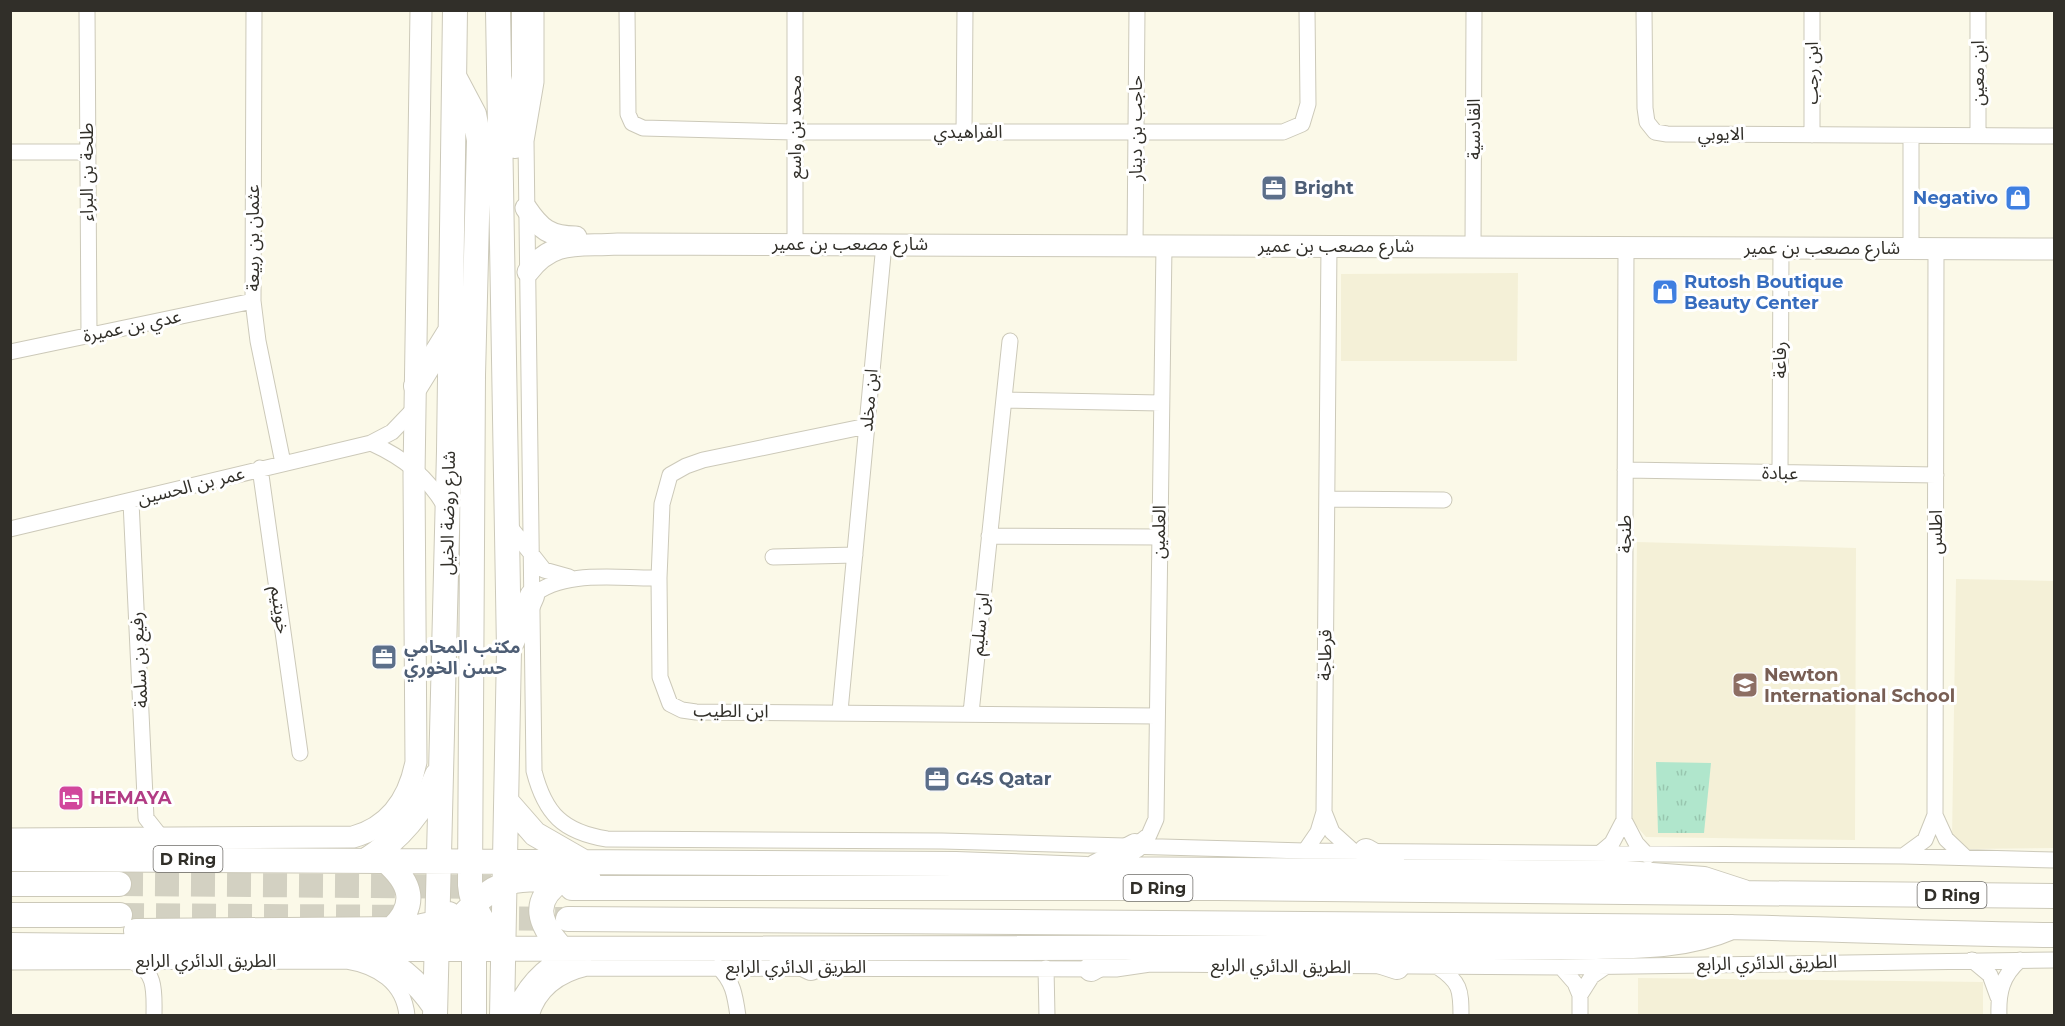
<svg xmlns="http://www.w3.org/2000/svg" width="2065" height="1026" viewBox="0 0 2065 1026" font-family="Montserrat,'Noto Sans Arabic',sans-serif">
	<defs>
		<pattern id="grass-tufts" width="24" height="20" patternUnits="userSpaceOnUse" patternTransform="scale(1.5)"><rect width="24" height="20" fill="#b0e6cc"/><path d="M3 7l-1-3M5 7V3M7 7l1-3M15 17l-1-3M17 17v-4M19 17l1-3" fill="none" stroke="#98c6af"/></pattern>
	</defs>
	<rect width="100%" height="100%" fill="#fbf9e8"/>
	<path fill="#f4f0d7" d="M1518,273L1517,361H1341V274Z
		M1637,542L1856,548L1855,840L1646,837L1633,822Z
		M1956,579L2054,581V848L1969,849L1952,840Z
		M1638,978L1983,982V1015H1638Z"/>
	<path fill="url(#grass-tufts)" d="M1656,762L1711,763L1704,833H1658Z"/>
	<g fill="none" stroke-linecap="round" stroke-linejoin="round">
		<path stroke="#d3d1c2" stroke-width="24" stroke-dasharray="24 12" stroke-linecap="butt" d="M119,884L491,887
			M120,915L418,917
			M483,918L562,919"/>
		<g stroke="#ccc9b9" stroke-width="17">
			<path id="street" d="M87,10L89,334
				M254,10L253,301L258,341L283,463
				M536,10V82L526,141L534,771C545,814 563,832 607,839L942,841L1305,851L1903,856L2054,860
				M627,10L628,114L632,123L643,128L795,132H1283L1302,124L1308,104L1307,10
				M795,10V244
				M1644,10L1645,108L1647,122L1655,132L1667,134L2054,136
				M1978,10V136
				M964,132L965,10
				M1812,135V10
				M10,152H87
				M1135,245L1137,10
				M1473,247L1474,10
				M1911,249V136
				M10,352L253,301
				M1004,400L1161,403
				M867,426L703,460L686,466L670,475L662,504L659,578L660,677L670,704L682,710L696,712L1157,716
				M371,443C404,458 427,476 446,508
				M260,468L300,753
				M1625,470L1936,475
				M1780,473L1781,248
				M1327,499L1444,500
				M131,502L146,818L161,837
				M507,523L544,570L569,577
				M10,529L371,443L392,432L415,408
				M989,536L1159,537
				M773,557L855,555
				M532,596C564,569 619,579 659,578
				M840,711L884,244
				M971,713L1010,341
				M1324,812L1332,832L1352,850
				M1935,815L1946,839L1965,857
				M1624,820L1636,843L1648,856
				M1135,846L1149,835L1156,819L1164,246
				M1305,851L1318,832L1324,812L1329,246
				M1599,854L1612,843L1624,820L1626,247
				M1903,856L1925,840L1935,815L1936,249
				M1972,960L1990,975L1998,997
				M10,962L347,961C377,966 404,982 407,1016
				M132,962C157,970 154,994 154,1016
				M718,967C733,981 735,995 738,1016
				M1438,967C1460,982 1461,989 1461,1016
				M1561,967L1575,983L1580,995L1592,976L1605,967
				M1046,968L1047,1016
				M531,1016C539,988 561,974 587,968L1116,969L1150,964L1561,967L2054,960
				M1580,1016V995
				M1999,1016C1998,992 2002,976 2020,960"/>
		</g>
		<g stroke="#ccc9b9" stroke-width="23">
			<path id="secondary" d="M526,208C540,229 550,237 576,237
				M528,272C554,238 579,247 618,244L2054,249
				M10,839L353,837C390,827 409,798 416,762L414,476L421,10"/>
		</g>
		<g stroke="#ccc9b9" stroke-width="26">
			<path id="primary" d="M498,10L509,650L502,1016
				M455,78L474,114L479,140L473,375L470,885C472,911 488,929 503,949
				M515,146L516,117L524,77V10
				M416,386L450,331
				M512,642L532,596
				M507,802L535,834L582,861
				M1366,851L1397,869
				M10,859L956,864L1087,869L1626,873L1704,879L1744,892
				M365,861C398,840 423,812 437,775
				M386,861C411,883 418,904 392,929
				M1095,867L1135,846
				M562,880C530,901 539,924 562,949
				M10,884H119
				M572,888H1217L2054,896
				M10,915H120
				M568,919C954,919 1340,922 1726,927C1836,929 1945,934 2054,935
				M136,931L408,929L436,923L449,914
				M471,935L474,949V1016
				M10,945L391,949L1596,947C1643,946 1688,946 1732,927
				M435,949C455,924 481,888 515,881C539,877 565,880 589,880
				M778,952L811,968
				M368,953C397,963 418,982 435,1007
				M1357,954L1397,967
				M1091,969L1126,949
				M435,1016L449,451L455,10
				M516,1016C529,984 551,963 583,952"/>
		</g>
		<use href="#street" stroke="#fff" stroke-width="15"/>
		<use href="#secondary" stroke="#fff" stroke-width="21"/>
		<use href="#primary" stroke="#fff" stroke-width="24"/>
	</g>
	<defs>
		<g id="office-square" transform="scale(1.35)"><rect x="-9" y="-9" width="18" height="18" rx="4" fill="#5c6f8a" stroke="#fff"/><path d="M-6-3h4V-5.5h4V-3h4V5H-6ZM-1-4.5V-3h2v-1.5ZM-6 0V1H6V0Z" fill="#fff"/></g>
		<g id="shop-square" transform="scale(1.35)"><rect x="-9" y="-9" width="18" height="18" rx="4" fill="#3f7fe0" stroke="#fff"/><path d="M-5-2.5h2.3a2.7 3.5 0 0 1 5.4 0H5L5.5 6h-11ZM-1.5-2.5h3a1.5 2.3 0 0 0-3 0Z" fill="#fff"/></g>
		<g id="school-square" transform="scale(1.35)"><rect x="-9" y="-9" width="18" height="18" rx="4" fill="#8d6e63" stroke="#fff"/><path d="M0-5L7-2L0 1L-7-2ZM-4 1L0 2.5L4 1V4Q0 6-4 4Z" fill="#fff"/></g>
		<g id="hotel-square" transform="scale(1.35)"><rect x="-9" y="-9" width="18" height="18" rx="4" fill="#d1479c" stroke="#fff"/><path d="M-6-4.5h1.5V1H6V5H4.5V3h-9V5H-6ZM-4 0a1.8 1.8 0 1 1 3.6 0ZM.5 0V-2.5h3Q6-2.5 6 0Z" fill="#fff"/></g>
	</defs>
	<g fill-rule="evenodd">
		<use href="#office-square" x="1274" y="188"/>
		<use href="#shop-square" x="2018" y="198"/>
		<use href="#shop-square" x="1665" y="292"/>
		<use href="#office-square" x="384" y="657"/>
		<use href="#school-square" x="1745" y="685"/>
		<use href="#office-square" x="937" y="779"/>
		<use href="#hotel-square" x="71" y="798"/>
	</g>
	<g text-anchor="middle" stroke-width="6" stroke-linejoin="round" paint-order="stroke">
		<g fill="#fff" stroke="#6f6d69" stroke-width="1.5">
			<rect x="153.5" y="846" width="69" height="26" rx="4.5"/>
			<rect x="1123.5" y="875" width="69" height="26" rx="4.5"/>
			<rect x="1917.5" y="882" width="69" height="26" rx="4.5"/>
		</g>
		<g font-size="16" font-weight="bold" fill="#312f29">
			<text x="188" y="865">D Ring</text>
			<text x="1158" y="894">D Ring</text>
			<text x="1952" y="901">D Ring</text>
		</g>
		<g font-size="18" fill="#312f29" stroke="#fff">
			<text transform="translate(1812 73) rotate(-90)" y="6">ابن رجب</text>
			<text transform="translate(1978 73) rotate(-90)" y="6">ابن معين</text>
			<text transform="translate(795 127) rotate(-90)" y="6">محمد بن واسع</text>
			<text transform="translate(1136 128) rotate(-90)" y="6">حاجب بن دينار</text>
			<text transform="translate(1474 129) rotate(-90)" y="6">القادسية</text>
			<text x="968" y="138">الفراهيدي</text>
			<text x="1721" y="140">الايوبي</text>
			<text transform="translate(87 172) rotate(-90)" y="6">طلحة بن البراء</text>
			<text transform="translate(253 238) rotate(-90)" y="6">عثمان بن ربيعة</text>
			<text x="850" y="250">شارع مصعب بن عمير</text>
			<text x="1336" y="252">شارع مصعب بن عمير</text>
			<text x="1822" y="254">شارع مصعب بن عمير</text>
			<text transform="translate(132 326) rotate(-12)" y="6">عدي بن عميرة</text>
			<text transform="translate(1780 360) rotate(-90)" y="6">رفاعة</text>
			<text transform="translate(869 400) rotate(-85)" y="6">ابن مخلد</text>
			<text transform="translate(1780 473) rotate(1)" y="6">عبادة</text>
			<text transform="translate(191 486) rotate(-14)" y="6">عمر بن الحسين</text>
			<text transform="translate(448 513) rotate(-89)" y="6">شارع روضة الخيل</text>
			<text transform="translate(1159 532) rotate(-89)" y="6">العلمين</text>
			<text transform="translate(1936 532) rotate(-90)" y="6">اطلس</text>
			<text transform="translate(1625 534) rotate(-90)" y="6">طنجة</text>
			<text transform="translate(280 610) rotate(82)" y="6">خويتيم</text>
			<text transform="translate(980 624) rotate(-84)" y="6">ابن سليم</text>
			<text transform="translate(1325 655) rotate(-89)" y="6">قرطاجة</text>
			<text transform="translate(139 660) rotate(-93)" y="6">رفيع بن سلمة</text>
			<text transform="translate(731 711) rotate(1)" y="6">ابن الطيب</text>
			<text x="206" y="967">الطريق الدائري الرابع</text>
			<text transform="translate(1767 963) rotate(-1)" y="6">الطريق الدائري الرابع</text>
			<text transform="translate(1281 966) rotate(1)" y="6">الطريق الدائري الرابع</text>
			<text x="796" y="973">الطريق الدائري الرابع</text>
		</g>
		<g font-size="18" font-weight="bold" fill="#4e5e75" stroke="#fff" text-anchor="start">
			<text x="1294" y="194">Bright</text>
			<text x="404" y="653">مكتب المحامي<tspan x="404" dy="21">حسن الخوري</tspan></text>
			<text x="956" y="785">G4S Qatar</text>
		</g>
		<g font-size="18" font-weight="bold" fill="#366cbe" stroke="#fff" text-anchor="end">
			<text x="1998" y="204">Negativo</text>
			<text x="1684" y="288" text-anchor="start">Rutosh Boutique<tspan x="1684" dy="21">Beauty Center</tspan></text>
		</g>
		<g font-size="18" font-weight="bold" fill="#785e54" stroke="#fff" text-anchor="start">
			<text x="1764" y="681">Newton<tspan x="1764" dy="21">International School</tspan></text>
		</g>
		<g font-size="18" font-weight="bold" fill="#b23c85" stroke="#fff" text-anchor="start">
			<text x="90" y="804">HEMAYA</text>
		</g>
	</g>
	<rect width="2065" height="1026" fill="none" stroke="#312f29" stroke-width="24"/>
</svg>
